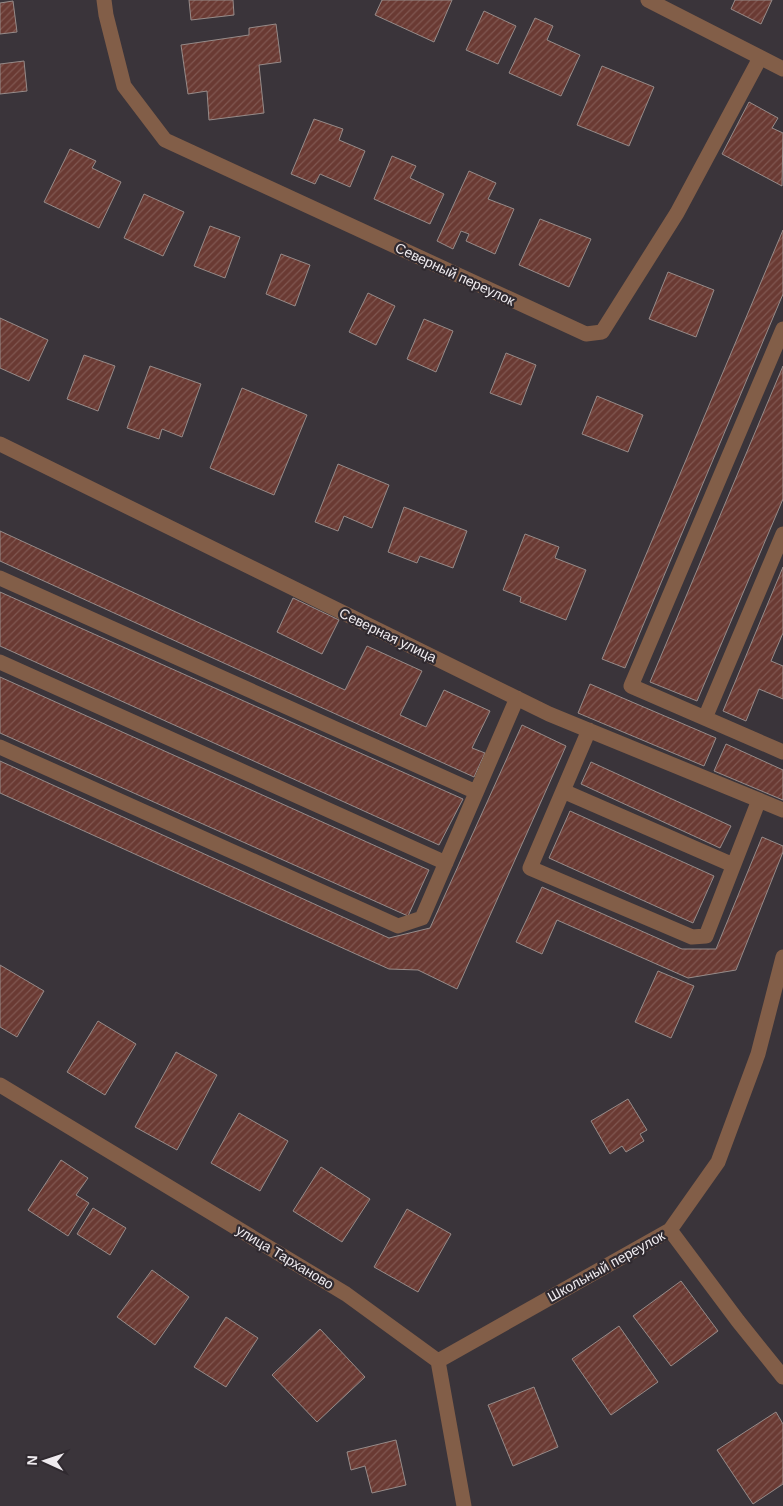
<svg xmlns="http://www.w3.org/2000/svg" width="783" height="1506" viewBox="0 0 783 1506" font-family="Helvetica,sans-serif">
	<defs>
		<pattern id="building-hatch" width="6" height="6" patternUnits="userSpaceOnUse" patternTransform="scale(1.25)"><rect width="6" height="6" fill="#6a3a33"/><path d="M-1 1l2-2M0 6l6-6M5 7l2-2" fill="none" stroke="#805751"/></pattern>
	</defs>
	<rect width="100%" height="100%" fill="#3a343a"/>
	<path fill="url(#building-hatch)" stroke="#968b89" d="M189,0H233L234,15L191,20Z
		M382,0H452L434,42L375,15Z
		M735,0H772L761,24L731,9Z
		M13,1L17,32L0,34V3Z
		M484,11L516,26L498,64L466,50Z
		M535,18L553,26L547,40L580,55L561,96L509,73Z
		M276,24L281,62L259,65L264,113L209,120L207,91L188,94L181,45L249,35V28Z
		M24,61L27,91L0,94V64Z
		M602,66L654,87L629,146L577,125Z
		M749,102L778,118L772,128L783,133L782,186L722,154Z
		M314,119L343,129L339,140L365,151L350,187L320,174L315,184L291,174Z
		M70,149L96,161L92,168L121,182L99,228L44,202Z
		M392,156L416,166L410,178L444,194L430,224L374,199Z
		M469,171L496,183L488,199L514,209L495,254L466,241L469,234L461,231L453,249L437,241Z
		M144,194L184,212L163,256L124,238Z
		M540,219L591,239L569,287L519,265Z
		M210,226L240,237L225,278L194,266Z
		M783,230V294L625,668L602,659Z
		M281,254L310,265L295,306L266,294Z
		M668,272L714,290L696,337L649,319Z
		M368,293L395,306L376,345L349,332Z
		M0,318L48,340L29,381L0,368Z
		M424,319L453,331L436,372L407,359Z
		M506,353L536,365L521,405L490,393Z
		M84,355L115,366L98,411L67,399Z
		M150,366L201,384L182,437L162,429L159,439L127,428Z
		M783,366V499L697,701L650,682Z
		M242,388L307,415L274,495L210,468Z
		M597,396L643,415L628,452L582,434Z
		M338,464L389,485L372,528L344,516L338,531L315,522Z
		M404,507L467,531L453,568L420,556L417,563L388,552Z
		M0,531L345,690L367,646L422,671L400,715L426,727L444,690L490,711L472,748L485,753L474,777L0,561Z
		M525,534L559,547L555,558L586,570L566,620L520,602L521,597L503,590Z
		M783,567V633L771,661L783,666V699L759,689L746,721L723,711Z
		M0,592L463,799L439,845L0,646Z
		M293,598L339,620L322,654L277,632Z
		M0,677L429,870L408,916L0,733Z
		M590,684L716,738L704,766L578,713Z
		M522,725L566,746L457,989L418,970L389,969L0,793V761L389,938L430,928Z
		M726,744L783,770V800L714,771Z
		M591,762L731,826L720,848L581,784Z
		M570,811L714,876L693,923L549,858Z
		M762,837L783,846V852L736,970L688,978L557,920L542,954L516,942L542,887L682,949H716Z
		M0,965L44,991L17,1037L0,1027Z
		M658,971L694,986L671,1038L635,1022Z
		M98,1021L136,1044L105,1095L67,1072Z
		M176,1052L217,1075L177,1150L135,1127Z
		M628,1099L647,1130L640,1134L644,1141L626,1152L622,1146L610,1154L591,1121Z
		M239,1113L288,1141L260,1191L211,1163Z
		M61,1160L88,1178L76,1195L89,1203L68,1236L28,1210Z
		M321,1167L370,1199L342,1242L293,1211Z
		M93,1208L126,1228L110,1255L77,1234Z
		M407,1209L451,1234L418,1292L374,1267Z
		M152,1270L189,1297L155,1345L117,1317Z
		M681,1281L718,1331L671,1366L633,1316Z
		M226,1317L258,1338L226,1387L194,1367Z
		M619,1326L658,1382L611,1415L572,1359Z
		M320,1329L365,1377L317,1422L272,1375Z
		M534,1387L558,1447L513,1466L488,1405Z
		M776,1412L783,1424V1484L753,1504L717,1450Z
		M396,1440L406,1485L372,1493L365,1466L351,1470L347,1452Z"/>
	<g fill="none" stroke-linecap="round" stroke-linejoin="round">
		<path stroke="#825e48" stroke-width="15" d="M104,0L106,15L124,86L165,140L586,334L602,332L677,213L760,58
			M648,0L783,69
			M783,329L631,686L783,752
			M0,444L549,714L783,810
			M0,578L476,792
			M0,662L446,863
			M705,718L783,534
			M589,730L530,868L692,937L706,936L759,800
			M0,747L398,926L422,918L517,698
			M563,791L733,865
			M0,1085L346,1294L438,1361L464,1506
			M670,1230L738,1321L783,1377
			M438,1361L670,1230L718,1162L758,1054L783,957"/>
	</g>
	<g text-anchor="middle" stroke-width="4.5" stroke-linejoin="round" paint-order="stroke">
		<g font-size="14" fill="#efebef" stroke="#302a30">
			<text transform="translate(455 274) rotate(25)" y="5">Северный переулок</text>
			<text transform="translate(388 635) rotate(26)" y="5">Северная улица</text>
			<text transform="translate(285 1257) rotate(31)" y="5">улица Тарханово</text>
			<text transform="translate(606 1266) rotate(-29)" y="5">Школьный переулок</text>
		</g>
	</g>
	<g transform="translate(45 1461) rotate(273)" stroke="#302a30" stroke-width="4" paint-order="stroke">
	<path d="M0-4L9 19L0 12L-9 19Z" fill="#efebef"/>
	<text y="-8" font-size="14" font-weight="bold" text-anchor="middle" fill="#efebef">N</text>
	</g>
</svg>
